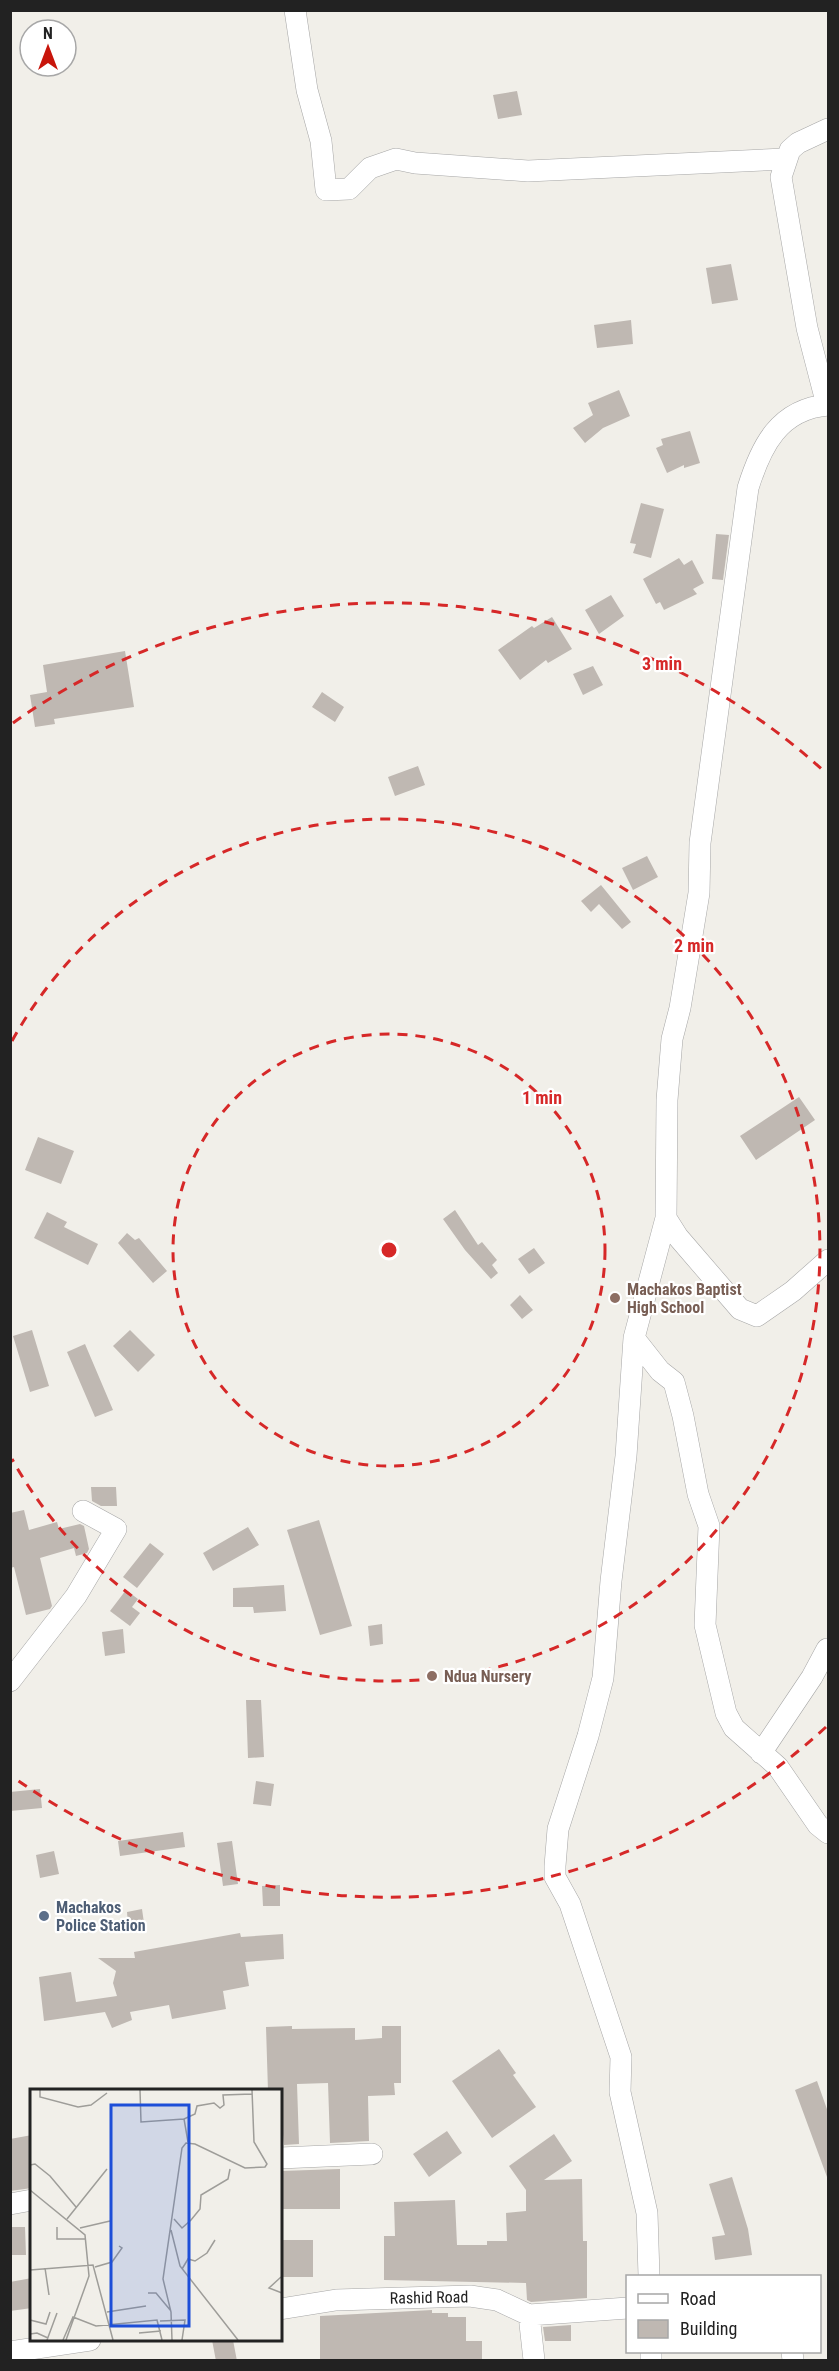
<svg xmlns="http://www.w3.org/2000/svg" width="839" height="2371" viewBox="0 0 839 2371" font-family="'Roboto Condensed',sans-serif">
	<rect width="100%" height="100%" fill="#f1efe9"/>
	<path fill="#bfb8b2" d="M517,91L522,115L498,119L493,95Z
		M731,264L738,300L712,304L706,268Z
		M631,320L633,344L597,348L594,325Z
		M619,390L630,416L603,428L585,443L573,428L593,415L588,403Z
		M690,431L700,463L684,468V465L667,473L656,448L663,445L661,439Z
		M641,503L664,509L651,558L633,553L636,544L630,543Z
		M716,534L729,535L723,580L712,579Z
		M679,558L684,565L692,560L704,583L693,589L697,594L664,610L660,602L656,604L643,579Z
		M611,595L624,616L599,634L585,610Z
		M552,617L572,649L548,663L546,660L520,680L498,650L532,626L534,628Z
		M125,651L134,707L54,719L55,724L35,727L30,695L47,692L43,665Z
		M593,666L603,685L583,695L573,674Z
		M322,692L344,707L335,722L312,707Z
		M418,766L425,785L395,796L388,777Z
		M647,856L658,877L633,890L622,868Z
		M601,885L631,922L622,929L599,904L591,912L581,901Z
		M799,1097L815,1120L756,1160L740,1136Z
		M38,1137L74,1151L61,1184L25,1170Z
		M455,1210L478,1245L482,1242L497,1260L492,1265L498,1273L491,1279L465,1250L443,1219Z
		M47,1212L67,1222L64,1227L98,1244L88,1265L34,1238Z
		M127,1233L135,1240L139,1238L167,1271L153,1283L118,1243Z
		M534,1248L545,1263L529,1274L518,1259Z
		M520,1295L533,1310L522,1319L510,1305Z
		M32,1330L49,1386L30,1392L13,1336Z
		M130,1330L155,1355L138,1372L113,1346Z
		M85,1344L113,1410L95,1417L67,1352Z
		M91,1487H116L117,1506H101L92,1501Z
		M24,1510L29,1530L57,1522L59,1529L80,1524L84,1526L89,1549L87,1553L76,1556L74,1548L40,1558L52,1606L50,1609L26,1615L14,1567L10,1568V1513Z
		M319,1520L352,1626L320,1635L287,1530Z
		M248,1527L259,1545L213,1571L203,1553Z
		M150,1543L164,1554L137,1588L123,1577Z
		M284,1585L286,1611L254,1613L253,1607H233V1588Z
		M126,1590L138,1599L132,1607L140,1613L130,1626L110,1611Z
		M382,1624L383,1644L370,1646L368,1626Z
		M123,1629L125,1653L105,1656L102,1632Z
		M246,1700H261L264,1757L248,1758Z
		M256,1781L274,1784L271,1806L253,1804Z
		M40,1789L42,1808L10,1811V1792Z
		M183,1832L185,1847L120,1856L118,1841Z
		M232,1841L238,1884L223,1886L217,1843Z
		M54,1851L59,1874L40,1878L36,1855Z
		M280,1885V1906H263L262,1886Z
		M142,1909L144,1923L128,1925L127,1912Z
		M240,1933L241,1937L283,1934L284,1959L245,1962L249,1986L223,1991L226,2009L172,2019L169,2005L130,2012L132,2020L112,2028L105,2012L44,2021L39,1977L71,1972L76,2002L117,1996L113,1983L116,1971L98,1958H135L134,1952Z
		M292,2026V2029L355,2028V2040L382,2038V2026H401V2083H394L395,2095L368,2096L369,2141L330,2143L328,2083L297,2084L299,2144L284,2145L283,2134H280V2091H268L266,2027Z
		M499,2049L516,2073L513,2075L536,2107L492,2138L452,2081Z
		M817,2081L828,2112L827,2177L795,2090Z
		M447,2131L462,2153L429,2177L413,2154Z
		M554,2134L572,2161L544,2180L582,2179L583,2241H587V2298L531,2302L527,2300L526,2283L384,2280V2236H395L394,2202L455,2200L457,2245H487V2241H507L506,2213L526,2211V2190L509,2166Z
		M32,2135V2188L10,2191V2139Z
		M340,2169V2209H280V2171Z
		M732,2177L748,2229L752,2255L715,2260L712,2237L725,2235L709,2184Z
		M10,2227H25L26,2255H10Z
		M280,2240H313V2277H280Z
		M32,2278V2308L10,2311V2282Z
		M432,2310V2313H448V2317H466V2341H482V2361H320V2316Z
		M571,2325V2341H545L543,2327Z
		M212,2340H233L237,2361H216Z"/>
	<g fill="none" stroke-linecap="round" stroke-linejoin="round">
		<g stroke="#a6a6a6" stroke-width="22">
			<path id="minor" d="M295,10L307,90L321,141L326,190L349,189L370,168L396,159L415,163L528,171L785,159
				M827,405L807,328L781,177L790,150L798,143L828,129
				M666,1218L678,1237L740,1309L757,1316L793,1291L828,1260
				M634,1338L660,1371L674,1382L683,1416L698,1494L709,1526L705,1625L726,1713L734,1728L778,1767L818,1825L828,1833
				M10,1681L76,1596L116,1529L83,1511
				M761,1753L812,1677L827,1649L828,1650
				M280,2158L372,2154
				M10,2204L32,2200
				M649,2276L647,2213L620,2092L621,2057L570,1904L555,1877V1866L558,1829L588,1736L603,1678L611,1581L626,1456L634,1338L666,1218L667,1100L672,1039L680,1008L699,893L700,843L748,488C761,446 779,409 828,405
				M280,2309L336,2300L470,2296L497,2300L529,2315L534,2360
				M529,2315L628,2308
				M10,2352L90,2340
				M651,2352V2360
				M792,2352L793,2360"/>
		</g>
		<use href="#minor" stroke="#fff" stroke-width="21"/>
	</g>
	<g fill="none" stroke="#d62828" stroke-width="3" stroke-dasharray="10 8">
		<circle cx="389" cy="1250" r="216"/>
		<path d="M12 1041A431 431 0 1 1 12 1459"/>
		<path d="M826 1727A647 647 0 0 1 13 1777M13 723A647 647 0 0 1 826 773"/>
	</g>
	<g fill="#8d6e63" stroke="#fff" stroke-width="2">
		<circle cx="615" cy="1298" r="6"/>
		<circle cx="432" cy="1676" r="6"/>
	</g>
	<circle fill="#5c6f8a" stroke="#fff" stroke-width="2" cx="44" cy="1916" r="6"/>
	<g text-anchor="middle" stroke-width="4.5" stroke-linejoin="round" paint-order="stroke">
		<g font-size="16" font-weight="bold" fill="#785e54" stroke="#fff" text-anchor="start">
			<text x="627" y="1295">Machakos Baptist<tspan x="627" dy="18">High School</tspan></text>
			<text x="444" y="1682">Ndua Nursery</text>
		</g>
		<g font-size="16" font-weight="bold" fill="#4e5e75" stroke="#fff" text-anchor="start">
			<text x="56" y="1913">Machakos<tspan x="56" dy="18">Police Station</tspan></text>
		</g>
		<g font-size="16" fill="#222" stroke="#fff">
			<text transform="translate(429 2297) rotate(-1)" y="6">Rashid Road</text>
		</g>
	</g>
	<g transform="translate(30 2089)">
		<rect width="252" height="252" fill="#f1efe9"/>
		<path fill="none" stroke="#9e9d99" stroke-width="1.5" d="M10,1V8L48,18L61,16L77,4M110,1L111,33L154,30M158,53L154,30L165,25L167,17L184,14L190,19L194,16L193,6L222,5M0,76L5,75L20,87L46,118M0,101L55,146L59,187L36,251M37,130L77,80M144,130L152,139L161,131L170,120L171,106L198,90L200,80M27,138V150H55M50,139L80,132M141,141L150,177L208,251M65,178L82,173L92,159L89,157M15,179L19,206M152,180L158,170L165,172L177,164L185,151M0,181L63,176L83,251M251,188L239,199L252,204M118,204H126L141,222M77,223L116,217M0,231L16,235L20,223M130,232L155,231L152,251M109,244L131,242M0,245L7,244L18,249M17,251L27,224M33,251L43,228L66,237L127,231L132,251M142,251L141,223L133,190L152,59L156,54L165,55L215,79L235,78L237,75L224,53L222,1"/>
		<path fill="#1d4ed8" fill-opacity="0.15" stroke="#1d4ed8" stroke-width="3" d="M81,16H159V237H81Z"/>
		<rect width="252" height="252" fill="none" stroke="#222" stroke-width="3"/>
	</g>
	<circle cx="389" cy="1250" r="9" fill="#d62828" stroke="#fff" stroke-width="3"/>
	<g font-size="18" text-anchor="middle" font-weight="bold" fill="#d62828" stroke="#fff" stroke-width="4.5" stroke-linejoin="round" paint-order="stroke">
		<text x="662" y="670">3 min</text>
		<text x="694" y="952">2 min</text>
		<text x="542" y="1104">1 min</text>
	</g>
	<rect width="839" height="2371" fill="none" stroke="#222222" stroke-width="24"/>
	<rect x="626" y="2275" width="195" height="78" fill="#ffffff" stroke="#a7a7a7" stroke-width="1.5"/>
	<rect x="638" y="2294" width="30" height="9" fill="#ffffff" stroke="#a7a7a7" stroke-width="1.5"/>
	<text x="680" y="2305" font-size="18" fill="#222222">Road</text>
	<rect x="638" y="2320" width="30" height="18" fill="#bfb8b2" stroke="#a7a7a7" stroke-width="1.5"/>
	<text x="680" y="2335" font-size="18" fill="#222222">Building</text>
	<g transform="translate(48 48)"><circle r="28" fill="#ffffff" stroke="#a7a7a7" stroke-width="1.5"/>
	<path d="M0-4.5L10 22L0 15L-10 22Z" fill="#c8150b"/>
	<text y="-9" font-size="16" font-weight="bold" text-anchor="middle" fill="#222222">N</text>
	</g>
</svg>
